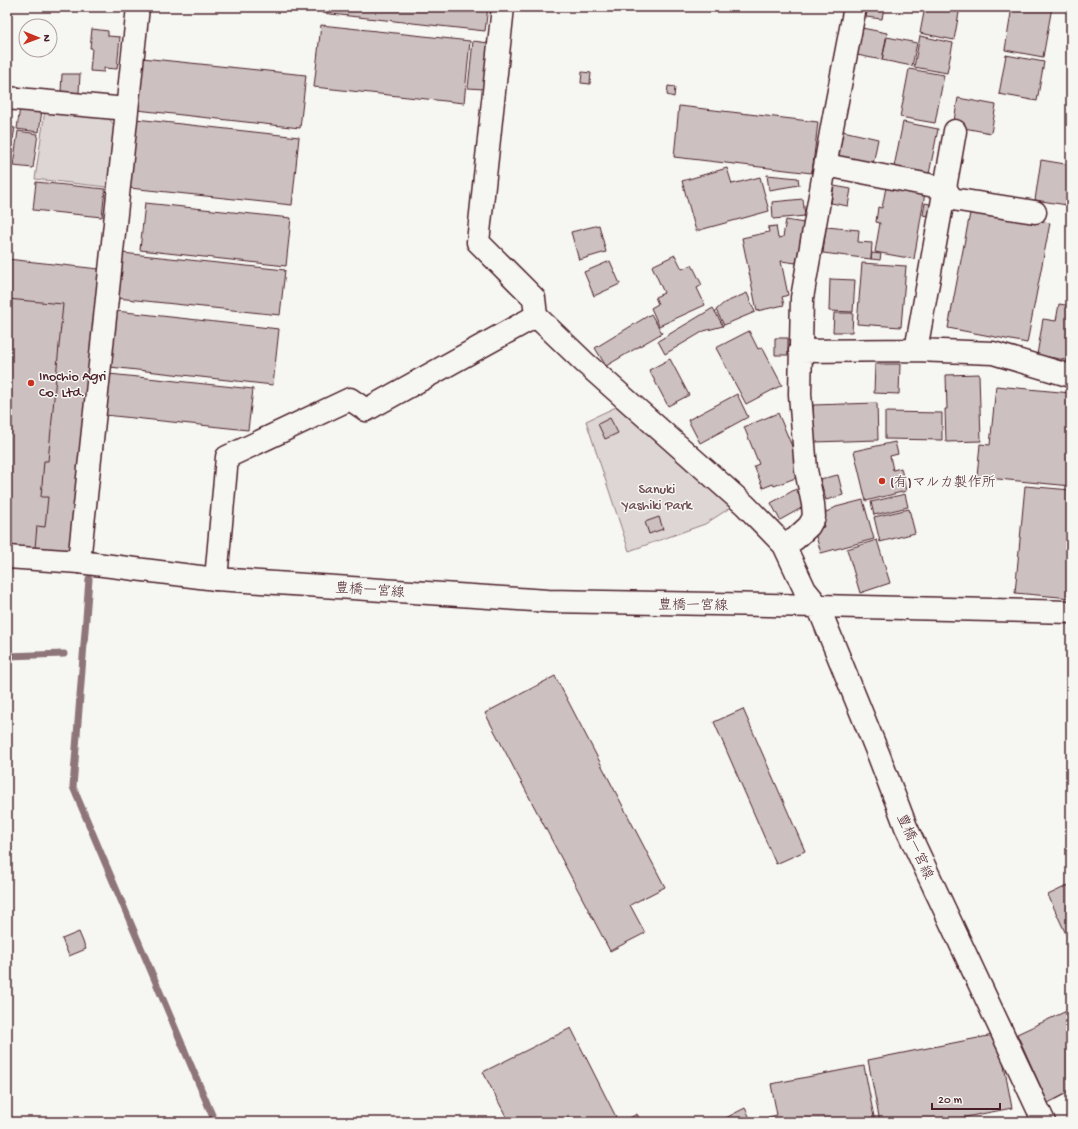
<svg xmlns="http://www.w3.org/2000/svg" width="1078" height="1129" viewBox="0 0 1078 1129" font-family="'Gochi Hand','Klee One',sans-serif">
	<rect width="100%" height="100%" fill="#f6f6f2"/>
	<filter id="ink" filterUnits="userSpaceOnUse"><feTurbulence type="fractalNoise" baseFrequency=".025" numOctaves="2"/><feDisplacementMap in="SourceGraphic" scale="8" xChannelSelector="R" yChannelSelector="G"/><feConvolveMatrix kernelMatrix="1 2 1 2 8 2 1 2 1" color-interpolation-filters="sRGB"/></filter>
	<g filter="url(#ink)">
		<path fill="#ddd6d5" stroke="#947a80" d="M45,110L107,116L114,125L107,187L35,179Z
			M618,406L730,504V508L705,524L629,551L586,421Z"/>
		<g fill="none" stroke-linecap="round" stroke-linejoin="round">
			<path stroke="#8e747a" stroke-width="7" d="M89,579L73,787L215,1122
				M7,656L64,654"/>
		</g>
		<path fill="#ccc1c0" stroke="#4a1f2b" d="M323,7H488L485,31L322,13Z
			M868,7H884L882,19L866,17Z
			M925,7H960L954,40L920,33Z
			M1012,7H1052L1043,57L1005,50Z
			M321,25L470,41L464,103L314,87Z
			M862,28L887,33L882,60L857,55Z
			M92,29L108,31V36L120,37L117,69L104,68V72L90,71L92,48H90Z
			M920,36L953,43L947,73L914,67Z
			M887,37L917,43L912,66L882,60Z
			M473,41L489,43L484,89L468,88Z
			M1006,55L1044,62L1037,101L999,94Z
			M142,58L306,75L300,128L137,110Z
			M909,69L944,75L935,123L900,117Z
			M582,72L591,73L590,84L581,83Z
			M62,74H80L79,93L61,92Z
			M668,86L675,87L674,97L667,95Z
			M958,98L996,105L991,133L953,126Z
			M679,106L818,122L812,173L674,157Z
			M20,107L42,110L39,132L17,129Z
			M136,119L299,137L292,205L129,188Z
			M903,122L938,129L928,179L893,172Z
			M7,127L15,128L13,139L7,138Z
			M18,131L38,134L33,168L13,166Z
			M843,131L878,139L873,164L838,157Z
			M1041,160L1071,165V178L1067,205L1035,200Z
			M727,168L732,184L760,177L769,211L696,231L682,181Z
			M767,175L798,178L799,185L769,190Z
			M36,182L105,189L102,217L33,210Z
			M834,186L851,189L848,206L831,203Z
			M886,187L925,193L914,259L875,252L880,223L876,222L878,207L882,208Z
			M803,199L805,216L773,219L772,202Z
			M145,203L291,218L286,266L140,250Z
			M925,203L934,205L932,217L923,215Z
			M971,208L1050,223L1027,343L948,328Z
			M786,220L804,223L796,263L781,261L788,295L782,297L784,305L757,311L742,238L769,232L768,227L776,226L778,238L783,237Z
			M599,225L606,252L579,260L571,232Z
			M826,227L859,230L858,242L872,243L871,259L823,253Z
			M122,253L285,270L280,315L117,298Z
			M872,253L881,254L880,260L871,259Z
			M675,255L682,269L692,265L702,285L697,288L705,305L659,326L651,308L658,304L655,297L664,293L652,266Z
			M7,259L99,269L70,546L64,553L7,549Z
			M610,261L620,284L594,296L584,272Z
			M862,263L906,266L901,327L857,324Z
			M830,279L855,280L853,312L829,311Z
			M747,293L755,312L724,325L716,310L724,303Z
			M7,299L63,304L48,461H44L41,497H48L45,527L37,526L35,548L7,545Z
			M1059,304L1071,306V361L1037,355L1043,319L1056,321Z
			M713,308L723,326L704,331L665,354L658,341Z
			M116,311L279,329L273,385L110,367Z
			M834,313H853L852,332H833Z
			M651,314L662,333L606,366L595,348Z
			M749,331L758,349L762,347L782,385L746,404L716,348Z
			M775,338H788V355H775Z
			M670,359L689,395L668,406L649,370Z
			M875,364H900L899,394L874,393Z
			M109,374L253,389L248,430L105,415Z
			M979,374L981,441L946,442L945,409H947L946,375Z
			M996,386L1071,393V486L977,477L980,444L990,445Z
			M737,394L748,417L700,443L688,420Z
			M877,403L878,440L814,442L813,405Z
			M885,412L942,413V440L885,439Z
			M778,413L802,470L798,477L774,486L773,484L763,488L754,466L759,464L744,427Z
			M610,418L618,433L605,439L598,424Z
			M895,442L898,454L890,456L893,470L901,468L906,491L866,501L854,451Z
			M838,475L843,495L826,500L820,479Z
			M1025,486L1071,490V598L1015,593Z
			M796,489L805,506L780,520L771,503Z
			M905,494L908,507L874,515L871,502Z
			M863,500L874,539L821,553L814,530L824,527L821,515L836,507Z
			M909,509L915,533L880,542L874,517Z
			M659,517L663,529L649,534L645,522Z
			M877,540L890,583L860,593L847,549Z
			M555,676L665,887L630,905L645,933L610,951L485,713Z
			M743,709L805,851L776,864L714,722Z
			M1071,884V945L1048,895Z
			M79,932L86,949L69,956L62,939Z
			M1071,1009V1091L1048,1103L1017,1034Z
			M571,1028L616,1117L607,1122H509L483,1072Z
			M998,1034L1012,1108L940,1122H880L868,1060Z
			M864,1066L875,1122H769L768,1117L777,1115L771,1084Z
			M745,1108L752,1122H718Z
			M637,1114L641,1122H622Z"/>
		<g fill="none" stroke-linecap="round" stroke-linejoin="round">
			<g stroke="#4a1f2b" stroke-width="25">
				<path id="minor" d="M503,7L478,242L534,298L536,316L584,362L745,505L784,545L805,590L818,606L1071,612
					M7,98L127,109
					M955,131L945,188L952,199L1035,212
					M826,165L945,188L916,350
					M800,351L916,350L993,353L1071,376
					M784,545L795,539L809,526L814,517L813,504L806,470L800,394L802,298L832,127L855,7
					M79,562L138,7
					M216,579L227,457L350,399L366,410L536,316"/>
			</g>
			<g stroke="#4a1f2b" stroke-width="25">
				<path id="major" d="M7,557L79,562L216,579L548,601L818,606L879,756L906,827L1044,1122"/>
			</g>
			<use href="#minor" stroke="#f6f6f2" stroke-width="22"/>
			<use href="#major" stroke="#f6f6f2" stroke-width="22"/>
		</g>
	</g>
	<g fill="#c8321e" stroke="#f6f6f2" stroke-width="1.5">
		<circle cx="31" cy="383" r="4"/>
		<circle cx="882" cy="481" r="4"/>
	</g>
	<g text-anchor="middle" stroke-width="3" stroke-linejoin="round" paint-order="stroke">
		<g font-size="14" fill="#4a1f2b" stroke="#f6f6f2" text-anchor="start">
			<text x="39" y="380">Inochio Agri<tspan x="39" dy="16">Co. Ltd.</tspan></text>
			<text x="890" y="486">(有)マルカ製作所</text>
		</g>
		<g font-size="14" fill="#6f4d56" stroke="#f6f6f2">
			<text x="657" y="493">Sanuki<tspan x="657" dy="16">Yashiki Park</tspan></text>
		</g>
		<g font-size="14" fill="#4a1f2b" stroke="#f6f6f2">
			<text transform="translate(370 589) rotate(4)" y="5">豊橋一宮線</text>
			<text transform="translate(693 604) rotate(1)" y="5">豊橋一宮線</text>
			<text transform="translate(916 846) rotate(66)" y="5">豊橋一宮線</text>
		</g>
	</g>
	<rect width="1078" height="1129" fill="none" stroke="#f6f6f2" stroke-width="24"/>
	<rect x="12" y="12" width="1054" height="1105" fill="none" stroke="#4a1f2b" stroke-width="1.5" filter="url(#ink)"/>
	<g transform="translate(38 38) rotate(91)"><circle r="19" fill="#f6f6f2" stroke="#b1a0a2"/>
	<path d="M0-3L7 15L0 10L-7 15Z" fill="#c8321e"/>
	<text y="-6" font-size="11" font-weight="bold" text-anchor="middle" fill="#4a1f2b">N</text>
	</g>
	<path d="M932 1103v6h68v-6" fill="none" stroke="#4a1f2b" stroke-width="2"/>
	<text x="938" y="1103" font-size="12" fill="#4a1f2b" stroke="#f6f6f2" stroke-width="3" paint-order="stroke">20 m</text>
</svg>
